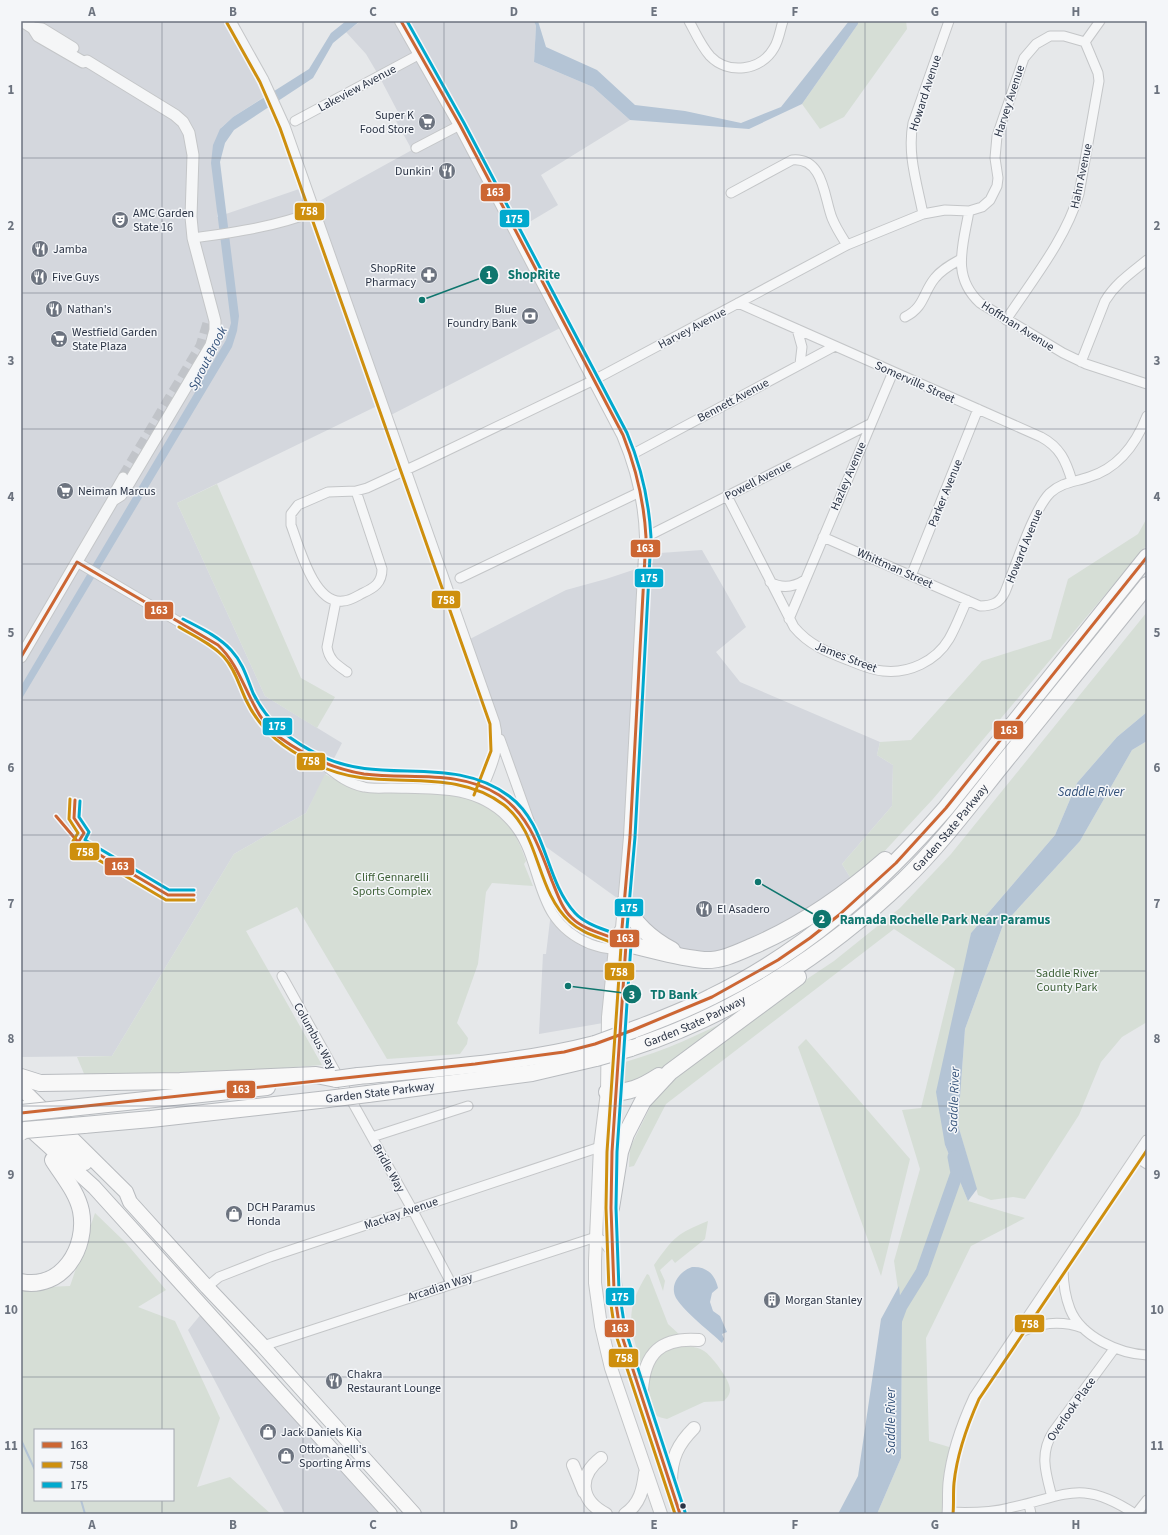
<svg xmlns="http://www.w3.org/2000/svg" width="1168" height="1535" viewBox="0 0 1168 1535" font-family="'Source Sans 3',sans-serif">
	<rect width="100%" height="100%" fill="#e6e8ea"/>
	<path fill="#d4d7dd" d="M21,21H227L264,97L233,117L221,128L217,217L302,188L375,401V407L177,503L265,696L342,743L306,813L234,854L112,1056L21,1057Z
		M361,21H534L536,26L534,62L593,87L630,120L541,175L558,205L516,230L566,325L387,417L314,204L412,150L395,119L400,116L379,76L366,54L346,32Z
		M702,550L746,627L716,652L740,682L880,742L877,755L893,765L892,806L842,864L853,882L739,952L688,957L648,935L624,903L535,839L466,641L566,590L606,579L645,566L646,554Z
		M551,912L568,932L614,950L609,1022L539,1034L543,954H546Z
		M202,1313L381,1514H285L188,1330Z"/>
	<path fill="#d6ded6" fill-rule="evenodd" d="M858,21H906L907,29L844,117L820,129L802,104L858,24Z
		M217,484L301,678L335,697L317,728L265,696L177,503Z
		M1147,518V545L933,799L867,870L853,882L842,864L892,806L893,765L877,755L880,742L911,740L982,661L1051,639L1068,579L1138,534Z
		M1147,612V712L1117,737L1077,783L1055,835L971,933L945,1145L968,1201L1025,1218L971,1246L926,1338L929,1441L956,1449L948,1514H877L901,1458L902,1316L894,1261L920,1169L902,1110L921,1108L955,969L894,929L666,1104L634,1166L629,1167L630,1148L660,1087L795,987L834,961L900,908L951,854Z
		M1147,741V1022L1122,1037L1101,1062L1079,1115L1025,1199L1013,1197L991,1200L978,1195L958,1125L965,1029L1003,925L1080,841L1132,750Z
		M325,774C337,781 351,788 364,791C375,793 387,791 398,792C461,793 503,792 526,861L524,864L533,886L492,883L486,892L478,964L457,1023L468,1038L467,1044L460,1054L387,1059L297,907L246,931L322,1065L270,1069L85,1076L77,1057L112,1056L234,854L306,813Z
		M746,1011L643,1082L622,1084L625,1062C668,1050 707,1031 746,1011Z
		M806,1039L910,1159L881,1276L798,1047Z
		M95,1213L126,1243L166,1290L138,1307L175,1321L220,1418L197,1487L230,1477L271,1514H21V1288L70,1286ZM35,1430H173V1500H35Z
		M708,1221L705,1239L675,1263L672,1259L660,1270L665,1281L663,1291L654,1265C674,1237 676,1234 708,1221Z
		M647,1274L649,1275L668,1324L681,1336L648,1355L641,1363C629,1325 625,1310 647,1274Z
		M679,1345C687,1346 696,1346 704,1351C711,1355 731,1381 730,1390C730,1394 727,1398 724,1401L704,1402L667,1419C663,1418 658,1417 655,1415C647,1407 646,1376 650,1366C655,1355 668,1348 679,1345Z"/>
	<path fill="#b4c4d5" d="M346,21H360L333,43L313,78L234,130L225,143L220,162L239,316L237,331L232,347L21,700V686L226,340L231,323L211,163L213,145L220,129L233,117L309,69L331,33Z
		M534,21H538L546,47L597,70L635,105L685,111L741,123L781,107L849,21H858V24L802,104L749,129L630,120L593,87L534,62L536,26Z
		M1147,712V741L1132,750L1080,841L1003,925L965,1029L958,1125L977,1189L968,1201L945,1145L936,1092L971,933L1055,835L1077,783L1117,737Z
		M692,1267C706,1266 715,1274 718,1288L712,1293L710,1302L713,1311L720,1316L727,1332L722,1334L724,1339L722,1343C710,1331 686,1314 676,1298C669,1285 680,1271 692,1267Z
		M899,1286L902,1316L901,1458L877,1514H838L858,1476L881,1319Z"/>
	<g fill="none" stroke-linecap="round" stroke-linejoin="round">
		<path stroke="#b4c4d5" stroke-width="2" d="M21,1440L35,1470
			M81,1500L85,1514"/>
		<path stroke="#b4c4d5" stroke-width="13" d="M895,1322L901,1306L922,1272L957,1173L954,1157"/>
		<path stroke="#c1c4c9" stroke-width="11" stroke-dasharray="11 5.5" stroke-linecap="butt" d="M123,477L201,346L208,323"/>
		<g stroke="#c4c6c8" stroke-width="11">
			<path id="minor" d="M231,21L264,80L285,126L495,723C502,751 489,771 479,797
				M689,21C695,32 701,46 710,56C728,75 761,71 774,48C779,40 780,30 783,21
				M1085,42L1100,21
				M295,121L420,54
				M416,148L460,125
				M731,193L792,160C824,157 824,198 832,218C836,228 842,237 847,245
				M969,211C963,246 951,276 980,303L1063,353L1086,364L1147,384
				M923,214C917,183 907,154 913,123L949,21
				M193,238C237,232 274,227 316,211
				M738,303L1041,437C1060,447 1066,461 1072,481
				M905,317C925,307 923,292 935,278C942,269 952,264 961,259
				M1006,320C1033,279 1065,240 1079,194L1099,81L1098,73L1085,42
				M797,329L802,347L800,364
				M1081,362L1105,301C1116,283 1131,273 1147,260
				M631,455L835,346
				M356,491L382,569C382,583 374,588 363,593C357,596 350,601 343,601C314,605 299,546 291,525V514L298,505L328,492L356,491L367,488L421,463L594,380L847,245L923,214L945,210L969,211L982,207L990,200L997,186L998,178L995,158L997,136L1024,58L1036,44L1050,36H1064L1085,42
				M727,496L794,627C809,645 827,652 848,660C860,665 871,670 883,671C909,674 936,661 949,639C956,627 961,613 967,600
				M113,500L115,491L123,477
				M646,537L870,424
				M823,537L980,606C992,606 1000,603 1005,592C1015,568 1033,510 1050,493C1062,482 1075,482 1089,477C1119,468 1136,444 1147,416
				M77,562L218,645C242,665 243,690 258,715C272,737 298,750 321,761C377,790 447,760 500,796C529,816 540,850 552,882C557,894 562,906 571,916C585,932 605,931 622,942
				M911,576L978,409
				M460,578L642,491
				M770,582C782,589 794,587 805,580
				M336,601L327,647C329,660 336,664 347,672
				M789,619L893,372
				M500,739L530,823
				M327,767C338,776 349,784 364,787C372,789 382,788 391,788C433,789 475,785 507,817C548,857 527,918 590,944C599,947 611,951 619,947
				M282,976L412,1209L451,1283
				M372,1137L468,1106
				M1136,1157L1147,1164
				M1063,1267C1063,1281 1065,1296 1070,1309C1081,1337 1120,1354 1147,1355
				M207,1287L219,1277L270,1257L600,1147
				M1017,1335C1037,1322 1061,1320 1083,1328
				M263,1346L596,1237L603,1241L612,1253
				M1052,1497C1046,1474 1039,1454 1053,1432L1114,1349
				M1029,1504L1031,1514
				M948,1512C969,1513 989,1513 1009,1508C1066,1496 1081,1478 1135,1514
				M1136,1514L1147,1500"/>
		</g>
		<g stroke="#c4c6c8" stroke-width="13">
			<path id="tertiary" d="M33,28L42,29L73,48
				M21,657L113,500L121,495L129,483L211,345L215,330V321L193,238L191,217L193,155L189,133L183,122L175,115L87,61L83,62L38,36L33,28L22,21
				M948,1514C949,1504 948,1493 949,1483C952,1453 962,1425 975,1397L1147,1141"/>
		</g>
		<g stroke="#c4c6c8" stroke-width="14">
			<path id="secondary" d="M401,21L460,125L623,435C637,468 645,501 646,537L630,837L622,928L626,944L625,970L612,1165
				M622,928L616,938L608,1017L607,1092L600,1147L595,1261V1283L601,1326L611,1368L661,1514
				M611,1199L612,1253L620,1330L680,1514
				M642,1391C644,1353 661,1337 699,1340
				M601,1458C578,1476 579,1500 606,1514
				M573,1465L584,1492
				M671,1482C671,1458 678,1444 694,1428
				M625,1514C640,1504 643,1489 645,1473"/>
		</g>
		<g stroke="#b8bbbf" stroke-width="16">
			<path id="trunk" d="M21,1088L126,1192L130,1202L207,1287L263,1346L414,1514
				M23,1108L85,1163
				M21,1121L94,1187L390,1514"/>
		</g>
		<g stroke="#b8bbbf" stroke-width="18">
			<g id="motorway">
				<path d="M624,903C635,925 651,939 672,950"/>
				<path d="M626,944C651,949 678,958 704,960C721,961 737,953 753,946C802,925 845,895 885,860"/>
				<path d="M633,1030C659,1020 686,1010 711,997C804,952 879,885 946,808L1147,557"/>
				<path id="s1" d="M631,1048C733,1015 827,954 904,880C941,844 972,802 1005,761C1052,703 1100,644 1147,585"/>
				<path d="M358,1076C437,1068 518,1064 595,1044"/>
				<path d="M21,1077L40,1083L180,1081L316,1075L336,1079"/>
				<path d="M607,1092C627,1094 642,1087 659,1076"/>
				<path d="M368,1094L532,1073L596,1058"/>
				<path d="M70,1108L267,1087"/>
				<path d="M84,1125L151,1119L328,1099"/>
				<path d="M611,1208L620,1152L626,1134L643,1101L670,1072L798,977"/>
				<path d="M21,1282C62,1290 88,1248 81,1211C77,1192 63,1176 53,1160"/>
			</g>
		</g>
		<use href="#minor" stroke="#f5f6f7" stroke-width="9"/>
		<use href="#tertiary" stroke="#f5f6f7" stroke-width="11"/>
		<use href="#secondary" stroke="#f8f8f8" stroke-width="12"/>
		<use href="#trunk" stroke="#f8f8f8" stroke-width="14"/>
		<use href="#motorway" stroke="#f8f8f8" stroke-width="16"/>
		<g stroke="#b8bbbf" stroke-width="18" stroke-linecap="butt">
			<path id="motorway-bridge" d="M595,1044L633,1030
				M596,1058L631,1048
				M336,1079L358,1076
				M328,1099L368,1094
				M21,1113L70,1108
				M21,1132L25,1130L84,1125"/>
		</g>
		<use href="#motorway-bridge" stroke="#f8f8f8" stroke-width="16"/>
		<g stroke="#f4f6f9" stroke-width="6">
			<path id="bus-1" d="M401,21L460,125L623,435C636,468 644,501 646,537L630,837L622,928L626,944L612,1152L611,1208L614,1290L620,1330L680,1514
				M21,657L77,562L218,645C246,671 248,713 279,737C304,755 333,769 364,774C409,780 458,769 499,795C529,814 540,850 552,881C557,893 562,909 572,918C586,932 609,934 626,944
				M75,800L74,818L84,833L79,841
				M56,816L78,842L168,895H194
				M21,1113L475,1064L564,1052L595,1044L633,1030L712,997L778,960L810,938L839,915L896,863L946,808L1147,557"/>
		</g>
		<g stroke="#f4f6f9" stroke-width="6">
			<path id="bus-2" d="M227,23L260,82L280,128L490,724L491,751L474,795
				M179,627C194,636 212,644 224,657C235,669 239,685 246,700C261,732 286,750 318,765C377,795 450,763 504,805C541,834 535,890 570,922C584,935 604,938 621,947L607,1152L606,1208L609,1291L615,1332L675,1514
				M70,799L69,819L78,833L73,841L75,846L166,900H194
				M953,1514C954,1504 953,1493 954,1483C957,1453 967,1426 979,1399L1147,1150"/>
		</g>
		<g stroke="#f4f6f9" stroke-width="6">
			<path id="bus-3" d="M407,21L464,123L627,433C641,466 649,501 651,537L635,837L627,928L631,944L617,1152L616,1208L619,1290L625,1329L685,1512
				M183,619C200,628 218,636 231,650C243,663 247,678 253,693C268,724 292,742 323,757C383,785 453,754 509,796C548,825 544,879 575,913C588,927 611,930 628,940
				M80,801L79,817L89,832L85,840L169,890H194"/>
		</g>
		<use href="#bus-1" stroke="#c63" stroke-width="3"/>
		<use href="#bus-2" stroke="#ce8f0e" stroke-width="3"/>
		<use href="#bus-3" stroke="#00a9ce" stroke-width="3"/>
	</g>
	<path fill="none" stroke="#6c737f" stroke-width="1" stroke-opacity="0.55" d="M162,21V1430M303,21V1514M444,21V1514M584,21V1514M724,21V1514M865,21V1514M1006,21V1514M21,158H1147M21,293H1147M21,429H1147M21,564H1147M21,700H1147M21,835H1147M21,971H1147M21,1106H1147M21,1242H1147M21,1377H1147M162,1500V1514"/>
	<defs>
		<g id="supermarket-disc" transform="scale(0.9)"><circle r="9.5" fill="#6c737f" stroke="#f4f6f9"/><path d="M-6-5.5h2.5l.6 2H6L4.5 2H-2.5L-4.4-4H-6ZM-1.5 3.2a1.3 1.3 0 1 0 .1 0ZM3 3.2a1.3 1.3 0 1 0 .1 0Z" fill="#fff"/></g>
		<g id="restaurant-disc" transform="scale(0.9)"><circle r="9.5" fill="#6c737f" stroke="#f4f6f9"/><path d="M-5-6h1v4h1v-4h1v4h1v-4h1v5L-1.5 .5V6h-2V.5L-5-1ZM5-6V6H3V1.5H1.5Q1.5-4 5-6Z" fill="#fff"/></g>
		<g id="theatre-disc" transform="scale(0.9)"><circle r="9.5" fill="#6c737f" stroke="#f4f6f9"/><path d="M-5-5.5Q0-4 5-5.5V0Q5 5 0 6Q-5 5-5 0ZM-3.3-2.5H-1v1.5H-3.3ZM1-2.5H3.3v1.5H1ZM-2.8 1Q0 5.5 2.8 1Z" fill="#fff"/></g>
		<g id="pharmacy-disc" transform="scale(0.9)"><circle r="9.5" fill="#6c737f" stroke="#f4f6f9"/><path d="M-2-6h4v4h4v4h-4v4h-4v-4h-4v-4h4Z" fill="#fff"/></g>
		<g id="bank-disc" transform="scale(0.9)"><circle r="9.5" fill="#6c737f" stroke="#f4f6f9"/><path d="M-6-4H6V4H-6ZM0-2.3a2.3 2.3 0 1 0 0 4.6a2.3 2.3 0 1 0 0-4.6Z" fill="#fff"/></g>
		<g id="shop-disc" transform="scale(0.9)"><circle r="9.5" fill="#6c737f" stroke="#f4f6f9"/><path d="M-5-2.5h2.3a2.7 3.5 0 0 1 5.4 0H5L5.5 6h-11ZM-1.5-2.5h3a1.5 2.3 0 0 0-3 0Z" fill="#fff"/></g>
		<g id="building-disc" transform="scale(0.9)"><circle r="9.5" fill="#6c737f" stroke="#f4f6f9"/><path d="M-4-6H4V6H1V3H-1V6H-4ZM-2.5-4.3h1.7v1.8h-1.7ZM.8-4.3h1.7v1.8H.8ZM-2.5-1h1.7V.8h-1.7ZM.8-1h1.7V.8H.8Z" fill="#fff"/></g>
	</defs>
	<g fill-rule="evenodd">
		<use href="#supermarket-disc" x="427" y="122"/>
		<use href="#restaurant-disc" x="447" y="171"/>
		<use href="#theatre-disc" x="120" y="220"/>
		<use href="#restaurant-disc" x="40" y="249"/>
		<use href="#pharmacy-disc" x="429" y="275"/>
		<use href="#restaurant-disc" x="39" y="277"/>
		<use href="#restaurant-disc" x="54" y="309"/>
		<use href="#bank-disc" x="530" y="316"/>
		<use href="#supermarket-disc" x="59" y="339"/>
		<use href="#supermarket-disc" x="65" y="491"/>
		<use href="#restaurant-disc" x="704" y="909"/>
		<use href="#shop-disc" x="234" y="1214"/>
		<use href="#building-disc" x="772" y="1300"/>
		<use href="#restaurant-disc" x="334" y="1381"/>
		<use href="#shop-disc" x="268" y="1432"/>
		<use href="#shop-disc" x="286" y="1456"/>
	</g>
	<circle fill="#2b3445" stroke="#f4f6f9" stroke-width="1.5" cx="683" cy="1506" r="3.5"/>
	<g text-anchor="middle" stroke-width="3" stroke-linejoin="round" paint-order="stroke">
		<g font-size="12" fill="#2b3445" stroke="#f4f6f9">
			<text transform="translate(357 88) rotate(-28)" y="4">Lakeview Avenue</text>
			<text transform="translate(925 93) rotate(-72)" y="4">Howard Avenue</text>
			<text transform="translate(1009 101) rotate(-72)" y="4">Harvey Avenue</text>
			<text transform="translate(1081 176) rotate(-78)" y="4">Hahn Avenue</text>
			<text transform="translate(1018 326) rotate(32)" y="4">Hoffman Avenue</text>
			<text transform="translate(692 328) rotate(-28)" y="4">Harvey Avenue</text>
			<text transform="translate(915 382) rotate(24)" y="4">Somerville Street</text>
			<text transform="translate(733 400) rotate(-28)" y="4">Bennett Avenue</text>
			<text transform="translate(848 476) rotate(-67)" y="4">Hazley Avenue</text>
			<text transform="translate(758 480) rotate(-27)" y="4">Powell Avenue</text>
			<text transform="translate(945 493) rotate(-68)" y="4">Parker Avenue</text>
			<text transform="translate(1024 546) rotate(-68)" y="4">Howard Avenue</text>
			<text transform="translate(895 568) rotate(24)" y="4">Whittman Street</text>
			<text transform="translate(846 657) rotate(21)" y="4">James Street</text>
			<text dy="4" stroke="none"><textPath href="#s1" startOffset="393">Garden State Parkway</textPath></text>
			<text dy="4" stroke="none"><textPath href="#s1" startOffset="69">Garden State Parkway</textPath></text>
			<text transform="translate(315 1036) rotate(61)" y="4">Columbus Way</text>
			<text transform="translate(380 1092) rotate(-7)" y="4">Garden State Parkway</text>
			<text transform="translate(389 1168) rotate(61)" y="4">Bridle Way</text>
			<text transform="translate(401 1213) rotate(-19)" y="4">Mackay Avenue</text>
			<text transform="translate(440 1287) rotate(-18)" y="4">Arcadian Way</text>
			<text transform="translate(1071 1409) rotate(-55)" y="4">Overlook Place</text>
		</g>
		<g font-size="12" fill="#2b3445" stroke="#f4f6f9" text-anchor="start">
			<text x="414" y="119" text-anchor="end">Super K<tspan x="414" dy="14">Food Store</tspan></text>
			<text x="434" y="175" text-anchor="end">Dunkin'</text>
			<text x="133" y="217">AMC Garden<tspan x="133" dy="14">State 16</tspan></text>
			<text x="53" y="253">Jamba</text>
			<text x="416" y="272" text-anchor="end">ShopRite<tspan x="416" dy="14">Pharmacy</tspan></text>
			<text x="52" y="281">Five Guys</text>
			<text x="67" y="313">Nathan's</text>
			<text x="517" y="313" text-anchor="end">Blue<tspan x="517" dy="14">Foundry Bank</tspan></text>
			<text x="72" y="336">Westfield Garden<tspan x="72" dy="14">State Plaza</tspan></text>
			<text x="78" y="495">Neiman Marcus</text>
			<text x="717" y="913">El Asadero</text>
			<text x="247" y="1211">DCH Paramus<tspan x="247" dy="14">Honda</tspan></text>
			<text x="785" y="1304">Morgan Stanley</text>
			<text x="347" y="1378">Chakra<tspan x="347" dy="14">Restaurant Lounge</tspan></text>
			<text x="281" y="1436">Jack Daniels Kia</text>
			<text x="299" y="1453">Ottomanelli's<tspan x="299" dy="14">Sporting Arms</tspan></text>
		</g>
		<g font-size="12" fill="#3f6138" stroke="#f4f6f9">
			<text x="392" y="881">Cliff Gennarelli<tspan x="392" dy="14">Sports Complex</tspan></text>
			<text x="1067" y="977">Saddle River<tspan x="1067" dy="14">County Park</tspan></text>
		</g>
		<g font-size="13" font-style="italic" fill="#34527a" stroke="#f4f6f9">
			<text transform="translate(207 358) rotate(-63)" y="5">Sprout Brook</text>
			<text x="1091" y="796">Saddle River</text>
			<text transform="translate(953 1100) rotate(-88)" y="5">Saddle River</text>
			<text transform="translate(890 1421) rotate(-90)" y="5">Saddle River</text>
		</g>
	</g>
	<path fill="none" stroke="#0f766e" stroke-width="1.5" d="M422 300L489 275M758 882L822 919M568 986L632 994"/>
	<g fill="#0f766e" stroke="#f4f6f9" stroke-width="1.5">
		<circle cx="422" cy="300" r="4"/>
		<circle cx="758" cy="882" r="4"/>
		<circle cx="568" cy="986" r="4"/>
		<circle cx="489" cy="275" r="10"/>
		<circle cx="822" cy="919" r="10"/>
		<circle cx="632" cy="994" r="10"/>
	</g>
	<g font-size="12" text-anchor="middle" font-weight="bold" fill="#fff">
		<text x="489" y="279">1</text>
		<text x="822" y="923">2</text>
		<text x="632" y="999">3</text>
	</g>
	<g font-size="13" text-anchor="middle" font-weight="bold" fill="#0f766e" stroke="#f4f6f9" stroke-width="3" stroke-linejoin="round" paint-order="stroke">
		<text x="534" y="279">ShopRite</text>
		<text x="945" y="924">Ramada Rochelle Park Near Paramus</text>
		<text x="674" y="999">TD Bank</text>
	</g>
	<g stroke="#f4f6f9" stroke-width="1.5">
		<rect x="480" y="183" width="31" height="19" rx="4" fill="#c63"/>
		<rect x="294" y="202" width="31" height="19" rx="4" fill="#ce8f0e"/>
		<rect x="499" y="209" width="31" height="19" rx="4" fill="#00a9ce"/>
		<rect x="630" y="539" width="31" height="19" rx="4" fill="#c63"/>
		<rect x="634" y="568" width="30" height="20" rx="4" fill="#00a9ce"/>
		<rect x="431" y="590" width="30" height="19" rx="4" fill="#ce8f0e"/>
		<rect x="144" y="601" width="30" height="19" rx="4" fill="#c63"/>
		<rect x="262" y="717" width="31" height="19" rx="4" fill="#00a9ce"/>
		<rect x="993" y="720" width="31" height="20" rx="4" fill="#c63"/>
		<rect x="296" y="752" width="30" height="19" rx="4" fill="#ce8f0e"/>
		<rect x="69" y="842" width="31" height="19" rx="4" fill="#ce8f0e"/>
		<rect x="104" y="857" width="31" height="19" rx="4" fill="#c63"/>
		<rect x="614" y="898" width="30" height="19" rx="4" fill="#00a9ce"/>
		<rect x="609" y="929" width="31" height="19" rx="4" fill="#c63"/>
		<rect x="604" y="962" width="31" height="19" rx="4" fill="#ce8f0e"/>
		<rect x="226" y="1080" width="30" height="19" rx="4" fill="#c63"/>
		<rect x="605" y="1287" width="30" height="19" rx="4" fill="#00a9ce"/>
		<rect x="1014" y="1314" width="31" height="19" rx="4" fill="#ce8f0e"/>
		<rect x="604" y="1319" width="31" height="19" rx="4" fill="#c63"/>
		<rect x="608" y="1348" width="31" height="20" rx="4" fill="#ce8f0e"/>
	</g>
	<g font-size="11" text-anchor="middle" font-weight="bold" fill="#fff">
		<text x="495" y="196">163</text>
		<text x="309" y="215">758</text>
		<text x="514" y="223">175</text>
		<text x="645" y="552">163</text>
		<text x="649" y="582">175</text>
		<text x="446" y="604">758</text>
		<text x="159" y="614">163</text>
		<text x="277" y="730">175</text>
		<text x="1009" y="734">163</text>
		<text x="311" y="765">758</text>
		<text x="85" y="856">758</text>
		<text x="120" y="870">163</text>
		<text x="629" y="912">175</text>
		<text x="625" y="942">163</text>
		<text x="619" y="976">758</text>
		<text x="241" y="1093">163</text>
		<text x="620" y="1301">175</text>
		<text x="1030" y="1328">758</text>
		<text x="620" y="1332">163</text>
		<text x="624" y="1362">758</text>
	</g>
	<rect width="1168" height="1535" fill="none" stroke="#f4f6f9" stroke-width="44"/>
	<rect x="34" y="1429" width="140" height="72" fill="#f4f6f9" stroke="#a4a8b1"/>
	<rect x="42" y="1442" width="20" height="6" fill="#cc6633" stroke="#a4a8b1"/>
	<text x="70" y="1449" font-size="12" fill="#2b3445">163</text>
	<rect x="42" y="1462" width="20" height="6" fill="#ce8f0e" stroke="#a4a8b1"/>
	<text x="70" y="1469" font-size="12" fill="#2b3445">758</text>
	<rect x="42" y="1482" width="20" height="6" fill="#00a9ce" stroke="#a4a8b1"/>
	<text x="70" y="1489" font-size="12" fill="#2b3445">175</text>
	<rect x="22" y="22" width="1124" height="1491" fill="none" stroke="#6c737f" stroke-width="1.5"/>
	<g font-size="13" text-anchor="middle" font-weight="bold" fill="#6c737f">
		<text x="92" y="16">A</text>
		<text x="233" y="16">B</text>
		<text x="373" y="16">C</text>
		<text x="514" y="16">D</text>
		<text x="654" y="16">E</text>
		<text x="795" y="16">F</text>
		<text x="935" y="16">G</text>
		<text x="1076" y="16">H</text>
		<text x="11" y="94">1</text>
		<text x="1157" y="94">1</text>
		<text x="11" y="230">2</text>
		<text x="1157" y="230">2</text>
		<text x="11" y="365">3</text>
		<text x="1157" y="365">3</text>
		<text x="11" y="501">4</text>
		<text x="1157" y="501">4</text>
		<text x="11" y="637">5</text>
		<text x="1157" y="637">5</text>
		<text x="11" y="772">6</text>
		<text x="1157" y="772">6</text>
		<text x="11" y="908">7</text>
		<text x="1157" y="908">7</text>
		<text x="11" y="1043">8</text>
		<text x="1157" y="1043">8</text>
		<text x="11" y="1179">9</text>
		<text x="1157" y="1179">9</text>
		<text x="11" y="1314">10</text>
		<text x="1157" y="1314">10</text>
		<text x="11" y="1450">11</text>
		<text x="1157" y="1450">11</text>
		<text x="92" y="1529">A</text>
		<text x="233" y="1529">B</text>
		<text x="373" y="1529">C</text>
		<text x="514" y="1529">D</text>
		<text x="654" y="1529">E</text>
		<text x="795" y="1529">F</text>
		<text x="935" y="1529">G</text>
		<text x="1076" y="1529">H</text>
	</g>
</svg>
